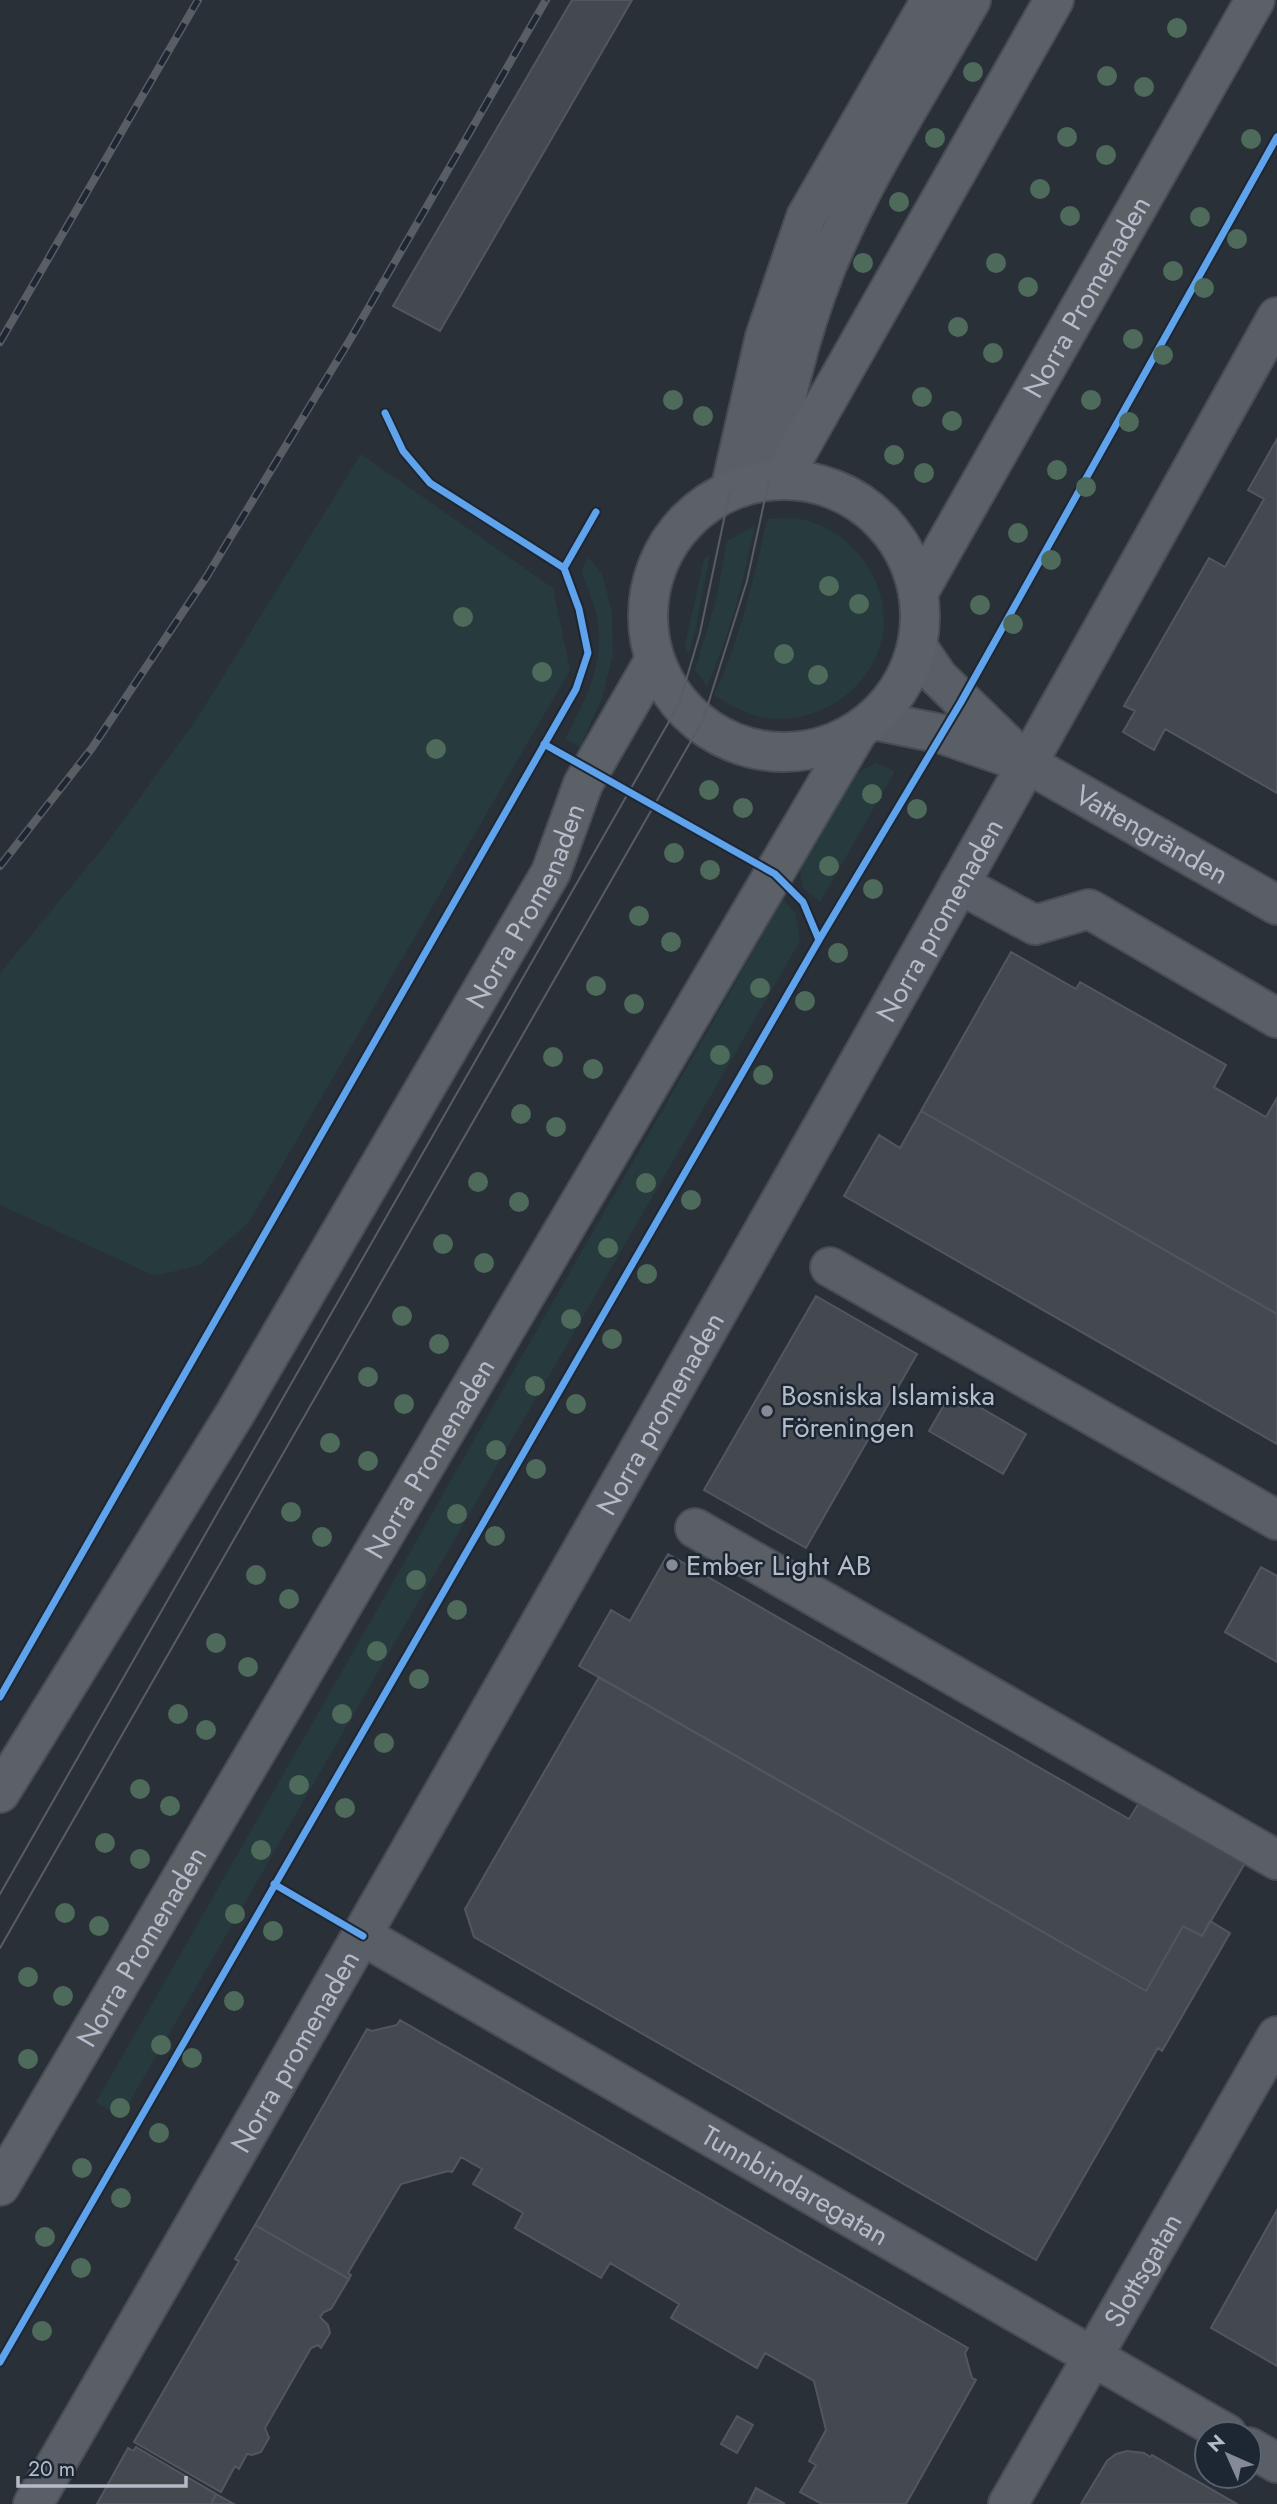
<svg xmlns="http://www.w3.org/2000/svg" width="1277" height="2504" viewBox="0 0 1277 2504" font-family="Jost,sans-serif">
	<rect width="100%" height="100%" fill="#2a3038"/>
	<path fill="#273a3e" d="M361,454L553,588L570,670L249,1222L200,1265L155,1276L0,1205V973L107,843L198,717Z
		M767,519C777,519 789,517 799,519C858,530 900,595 878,652C861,696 813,724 767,718C747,715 730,705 714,695C740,639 754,579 767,519Z
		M755,525C744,579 730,635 707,686L695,670L717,596L727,541Z
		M710,554L695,632L689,654L685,646L704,559Z
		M588,557L602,574L612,612L613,654L602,698L580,747L565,739C584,703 604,666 598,624C596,606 587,588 581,571Z
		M876,763L895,771L820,902L803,888L800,871L857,773Z
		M783,899L795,913L800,941L121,2117L96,2102Z"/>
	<path fill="#444950" stroke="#52575f" stroke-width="2" d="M572,0H632L440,331L393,306Z
		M1277,439V793L1165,729L1154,750L1123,732L1135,711L1124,706L1209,558L1225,567L1264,499L1248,490Z
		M1011,952L1076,989L1080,982L1226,1065L1214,1087L1266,1117L1277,1098V1314L921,1111Z
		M921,1111L1277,1314V1444L844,1196L879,1135L900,1148Z
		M816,1296L917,1354L806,1548L704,1490Z
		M952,1391L1026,1434L1003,1474L929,1431Z
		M668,1554L1129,1819L1139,1803L1245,1863L1202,1936L1183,1926L1146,1991L579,1666L611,1610L630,1621Z
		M1261,1567L1277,1576V1662L1225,1632Z
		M599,1677L1146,1991L1183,1926L1202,1936L1210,1921L1230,1933L1162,2051L1158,2048L1036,2260L474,1937L465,1909Z
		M400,2020L968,2348L965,2353L972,2378L976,2380L906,2504H822L800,2492L816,2465L809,2461L826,2430L814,2381L765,2353L757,2368L671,2318L679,2304L610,2263L601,2278L515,2228L523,2213L473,2184L482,2169L461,2157L452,2172L448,2171L401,2184L348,2273L351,2275L349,2279L255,2225L367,2029L372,2031L397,2025Z
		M1277,2210V2366L1211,2328Z
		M255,2225L349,2279L331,2309L324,2312L320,2317L328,2325L330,2333L321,2348L318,2345L311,2348L265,2428L269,2438L261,2452L252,2455L247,2454L239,2469L235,2466L221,2492L134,2442L239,2261L235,2259Z
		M737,2416L753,2425L737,2453L721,2444Z
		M136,2447L216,2494L211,2504H97L128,2448L133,2451Z
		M1127,2451L1144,2453L1150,2457L1152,2455L1237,2504H1081L1107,2461L1116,2454Z
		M756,2488L785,2504H748Z
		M216,2494L234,2504H211Z"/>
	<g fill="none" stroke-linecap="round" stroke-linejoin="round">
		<g stroke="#484c53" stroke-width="42">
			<g id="minor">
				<path d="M769,480C783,408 798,338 825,270C862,178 922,87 971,0"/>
				<path d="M730,491L765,337L806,217L931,0"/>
				<path d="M917,646L938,677L1016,753"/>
				<path id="s1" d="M873,720L942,734L1028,764L1277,905"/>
				<path d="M959,884L1035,925L1089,909L1277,1018"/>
				<path d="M830,1267L1277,1520"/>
				<path d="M695,1528L1277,1860"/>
				<path id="s2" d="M363,1936L1227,2434"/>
				<path d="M1249,2447L1277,2463"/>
				<path id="s3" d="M33,2504C454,1779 869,1050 1277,317"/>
				<path id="s4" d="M1008,2504L1277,2036"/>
			</g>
		</g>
		<g stroke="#484c55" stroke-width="42">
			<g id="major">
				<path d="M782,479L1054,0"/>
				<circle cx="784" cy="616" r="136"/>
				<path id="s5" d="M918,593L1255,0"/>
				<path id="s6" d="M0,1793L236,1412L551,872L583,784L654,661"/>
				<path id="s7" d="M0,2186L858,731"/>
			</g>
		</g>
		<use href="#minor" stroke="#5a5e66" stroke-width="38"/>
		<use href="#major" stroke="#5c6168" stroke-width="38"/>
		<path stroke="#595d64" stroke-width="2" d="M0,1894L679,704L700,633L730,491
			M0,1948L703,720L747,581L769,480"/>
		<g stroke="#595d64" stroke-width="8">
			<path id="rail" d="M0,342L198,0
				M0,866L92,748L207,576L351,338L546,0"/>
		</g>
		<use href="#rail" stroke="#1d2633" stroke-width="5" stroke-dasharray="16" stroke-linecap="butt"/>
		<g stroke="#1d2633" stroke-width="11">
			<path id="cycleway" d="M385,413L403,451L430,483L564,568
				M544,744L775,874L803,902L819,940
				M0,1697L576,689L588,653L579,609L564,568L596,512
				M274,1884L363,1936
				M0,2362L819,940L961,702L1277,137"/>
		</g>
		<use href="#cycleway" stroke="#60a3ed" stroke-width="7"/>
	</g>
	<g fill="#4e6a5a">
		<circle cx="1177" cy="28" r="10"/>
		<circle cx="973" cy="72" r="10"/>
		<circle cx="1107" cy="76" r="10"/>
		<circle cx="1144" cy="87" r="10"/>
		<circle cx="1067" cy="137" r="10"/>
		<circle cx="935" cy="138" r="10"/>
		<circle cx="1251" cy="139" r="10"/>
		<circle cx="1106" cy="155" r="10"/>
		<circle cx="1040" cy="189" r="10"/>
		<circle cx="899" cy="202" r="10"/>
		<circle cx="1070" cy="216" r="10"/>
		<circle cx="1200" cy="217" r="10"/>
		<circle cx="1237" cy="239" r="10"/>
		<circle cx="863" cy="263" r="10"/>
		<circle cx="996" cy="263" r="10"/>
		<circle cx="1173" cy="271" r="10"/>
		<circle cx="1028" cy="287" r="10"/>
		<circle cx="1204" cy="288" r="10"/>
		<circle cx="958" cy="327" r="10"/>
		<circle cx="1133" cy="339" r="10"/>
		<circle cx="993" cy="353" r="10"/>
		<circle cx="1163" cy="355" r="10"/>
		<circle cx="922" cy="397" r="10"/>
		<circle cx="673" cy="400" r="10"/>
		<circle cx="1091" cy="400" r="10"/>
		<circle cx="703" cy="416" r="10"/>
		<circle cx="952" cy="421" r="10"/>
		<circle cx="1129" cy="422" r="10"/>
		<circle cx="894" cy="455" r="10"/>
		<circle cx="1057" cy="470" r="10"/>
		<circle cx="924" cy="473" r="10"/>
		<circle cx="1086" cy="487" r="10"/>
		<circle cx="1018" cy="533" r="10"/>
		<circle cx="1051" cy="560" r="10"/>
		<circle cx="829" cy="586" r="10"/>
		<circle cx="859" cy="604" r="10"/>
		<circle cx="980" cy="605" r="10"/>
		<circle cx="463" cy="617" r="10"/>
		<circle cx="1013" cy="624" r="10"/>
		<circle cx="784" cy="654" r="10"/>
		<circle cx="542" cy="672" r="10"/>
		<circle cx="818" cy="675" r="10"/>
		<circle cx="436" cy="749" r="10"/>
		<circle cx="709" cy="790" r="10"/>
		<circle cx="872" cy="794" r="10"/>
		<circle cx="743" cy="808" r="10"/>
		<circle cx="917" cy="809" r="10"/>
		<circle cx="674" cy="853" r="10"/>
		<circle cx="829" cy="866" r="10"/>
		<circle cx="710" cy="870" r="10"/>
		<circle cx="873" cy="889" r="10"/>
		<circle cx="639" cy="916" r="10"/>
		<circle cx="671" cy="942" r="10"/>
		<circle cx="838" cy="953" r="10"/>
		<circle cx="596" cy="986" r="10"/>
		<circle cx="760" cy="988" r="10"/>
		<circle cx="805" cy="1001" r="10"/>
		<circle cx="634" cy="1004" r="10"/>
		<circle cx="720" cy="1055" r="10"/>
		<circle cx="553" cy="1057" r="10"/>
		<circle cx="593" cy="1069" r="10"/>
		<circle cx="763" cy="1075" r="10"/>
		<circle cx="521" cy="1114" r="10"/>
		<circle cx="556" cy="1127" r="10"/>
		<circle cx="478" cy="1182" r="10"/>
		<circle cx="646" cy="1183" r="10"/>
		<circle cx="691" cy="1200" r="10"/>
		<circle cx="519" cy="1202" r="10"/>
		<circle cx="443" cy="1244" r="10"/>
		<circle cx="608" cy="1248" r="10"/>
		<circle cx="484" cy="1263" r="10"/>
		<circle cx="647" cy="1274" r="10"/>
		<circle cx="402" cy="1316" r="10"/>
		<circle cx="571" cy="1319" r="10"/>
		<circle cx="612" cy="1339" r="10"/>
		<circle cx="439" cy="1344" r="10"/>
		<circle cx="368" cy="1377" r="10"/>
		<circle cx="535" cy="1386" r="10"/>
		<circle cx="404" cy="1404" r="10"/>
		<circle cx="576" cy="1404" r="10"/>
		<circle cx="330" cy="1443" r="10"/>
		<circle cx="496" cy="1450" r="10"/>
		<circle cx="368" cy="1461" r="10"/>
		<circle cx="536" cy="1469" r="10"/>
		<circle cx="291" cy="1512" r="10"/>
		<circle cx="457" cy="1514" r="10"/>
		<circle cx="495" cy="1536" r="10"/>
		<circle cx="322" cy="1537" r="10"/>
		<circle cx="256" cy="1575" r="10"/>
		<circle cx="416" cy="1580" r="10"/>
		<circle cx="289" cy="1599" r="10"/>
		<circle cx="457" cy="1610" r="10"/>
		<circle cx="216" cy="1643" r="10"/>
		<circle cx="377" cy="1651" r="10"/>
		<circle cx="248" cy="1667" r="10"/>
		<circle cx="419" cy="1679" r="10"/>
		<circle cx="178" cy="1714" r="10"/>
		<circle cx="342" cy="1714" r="10"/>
		<circle cx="206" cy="1730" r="10"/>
		<circle cx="384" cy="1743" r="10"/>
		<circle cx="299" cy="1785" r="10"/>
		<circle cx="140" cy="1789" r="10"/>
		<circle cx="170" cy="1806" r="10"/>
		<circle cx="345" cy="1808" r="10"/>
		<circle cx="105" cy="1843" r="10"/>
		<circle cx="261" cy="1850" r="10"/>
		<circle cx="140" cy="1859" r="10"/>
		<circle cx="65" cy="1913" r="10"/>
		<circle cx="235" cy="1914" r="10"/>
		<circle cx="99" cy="1926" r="10"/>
		<circle cx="273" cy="1931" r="10"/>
		<circle cx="28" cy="1977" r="10"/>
		<circle cx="63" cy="1996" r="10"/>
		<circle cx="234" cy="2001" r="10"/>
		<circle cx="161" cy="2045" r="10"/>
		<circle cx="192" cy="2058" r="10"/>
		<circle cx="28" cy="2059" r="10"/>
		<circle cx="120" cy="2108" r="10"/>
		<circle cx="159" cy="2133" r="10"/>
		<circle cx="82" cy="2168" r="10"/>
		<circle cx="121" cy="2198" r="10"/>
		<circle cx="45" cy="2237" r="10"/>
		<circle cx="81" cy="2268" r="10"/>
		<circle cx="42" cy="2331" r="10"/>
	</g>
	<g fill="#848b96" stroke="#1d2633" stroke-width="2.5">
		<circle cx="767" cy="1411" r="7"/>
		<circle cx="672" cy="1565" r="7"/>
	</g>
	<g text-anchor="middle" stroke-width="5" stroke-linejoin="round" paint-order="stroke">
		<g font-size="28" fill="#b4bcc9" stroke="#1d2633">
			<text dy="10" stroke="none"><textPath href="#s5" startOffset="341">Norra Promenaden</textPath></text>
			<text dy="10" stroke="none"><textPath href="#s1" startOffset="304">Vattengränden</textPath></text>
			<text dy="10" stroke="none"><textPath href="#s6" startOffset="1032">Norra Promenaden</textPath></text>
			<text dy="10" stroke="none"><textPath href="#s3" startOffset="1825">Norra promenaden</textPath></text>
			<text dy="10" stroke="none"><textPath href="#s3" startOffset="1258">Norra promenaden</textPath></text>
			<text dy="10" stroke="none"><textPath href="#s7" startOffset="845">Norra Promenaden</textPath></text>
			<text dy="10" stroke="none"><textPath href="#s7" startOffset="278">Norra Promenaden</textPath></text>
			<text dy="10" stroke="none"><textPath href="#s3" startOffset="523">Norra promenaden</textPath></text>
			<text dy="10" stroke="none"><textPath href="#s2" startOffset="499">Tunnbindaregatan</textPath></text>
			<text dy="10" stroke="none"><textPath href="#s4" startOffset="270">Slottsgatan</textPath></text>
		</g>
		<g font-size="28" fill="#b4bcc9" stroke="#1d2633" text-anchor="start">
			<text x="781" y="1405">Bosniska Islamiska<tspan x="781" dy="32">Föreningen</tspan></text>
			<text x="686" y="1575">Ember Light AB</text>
		</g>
	</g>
	<g transform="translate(1228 2455) rotate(315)"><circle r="33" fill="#1d2633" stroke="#59626f" stroke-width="2"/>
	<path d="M0-5L12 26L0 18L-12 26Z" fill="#848b96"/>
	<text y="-10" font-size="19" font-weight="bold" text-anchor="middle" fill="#b4bcc9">N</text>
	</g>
	<path d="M18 2476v10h168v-10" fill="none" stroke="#b4bcc9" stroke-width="3.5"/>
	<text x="28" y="2476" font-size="21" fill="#b4bcc9" stroke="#1d2633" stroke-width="5" paint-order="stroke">20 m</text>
</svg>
